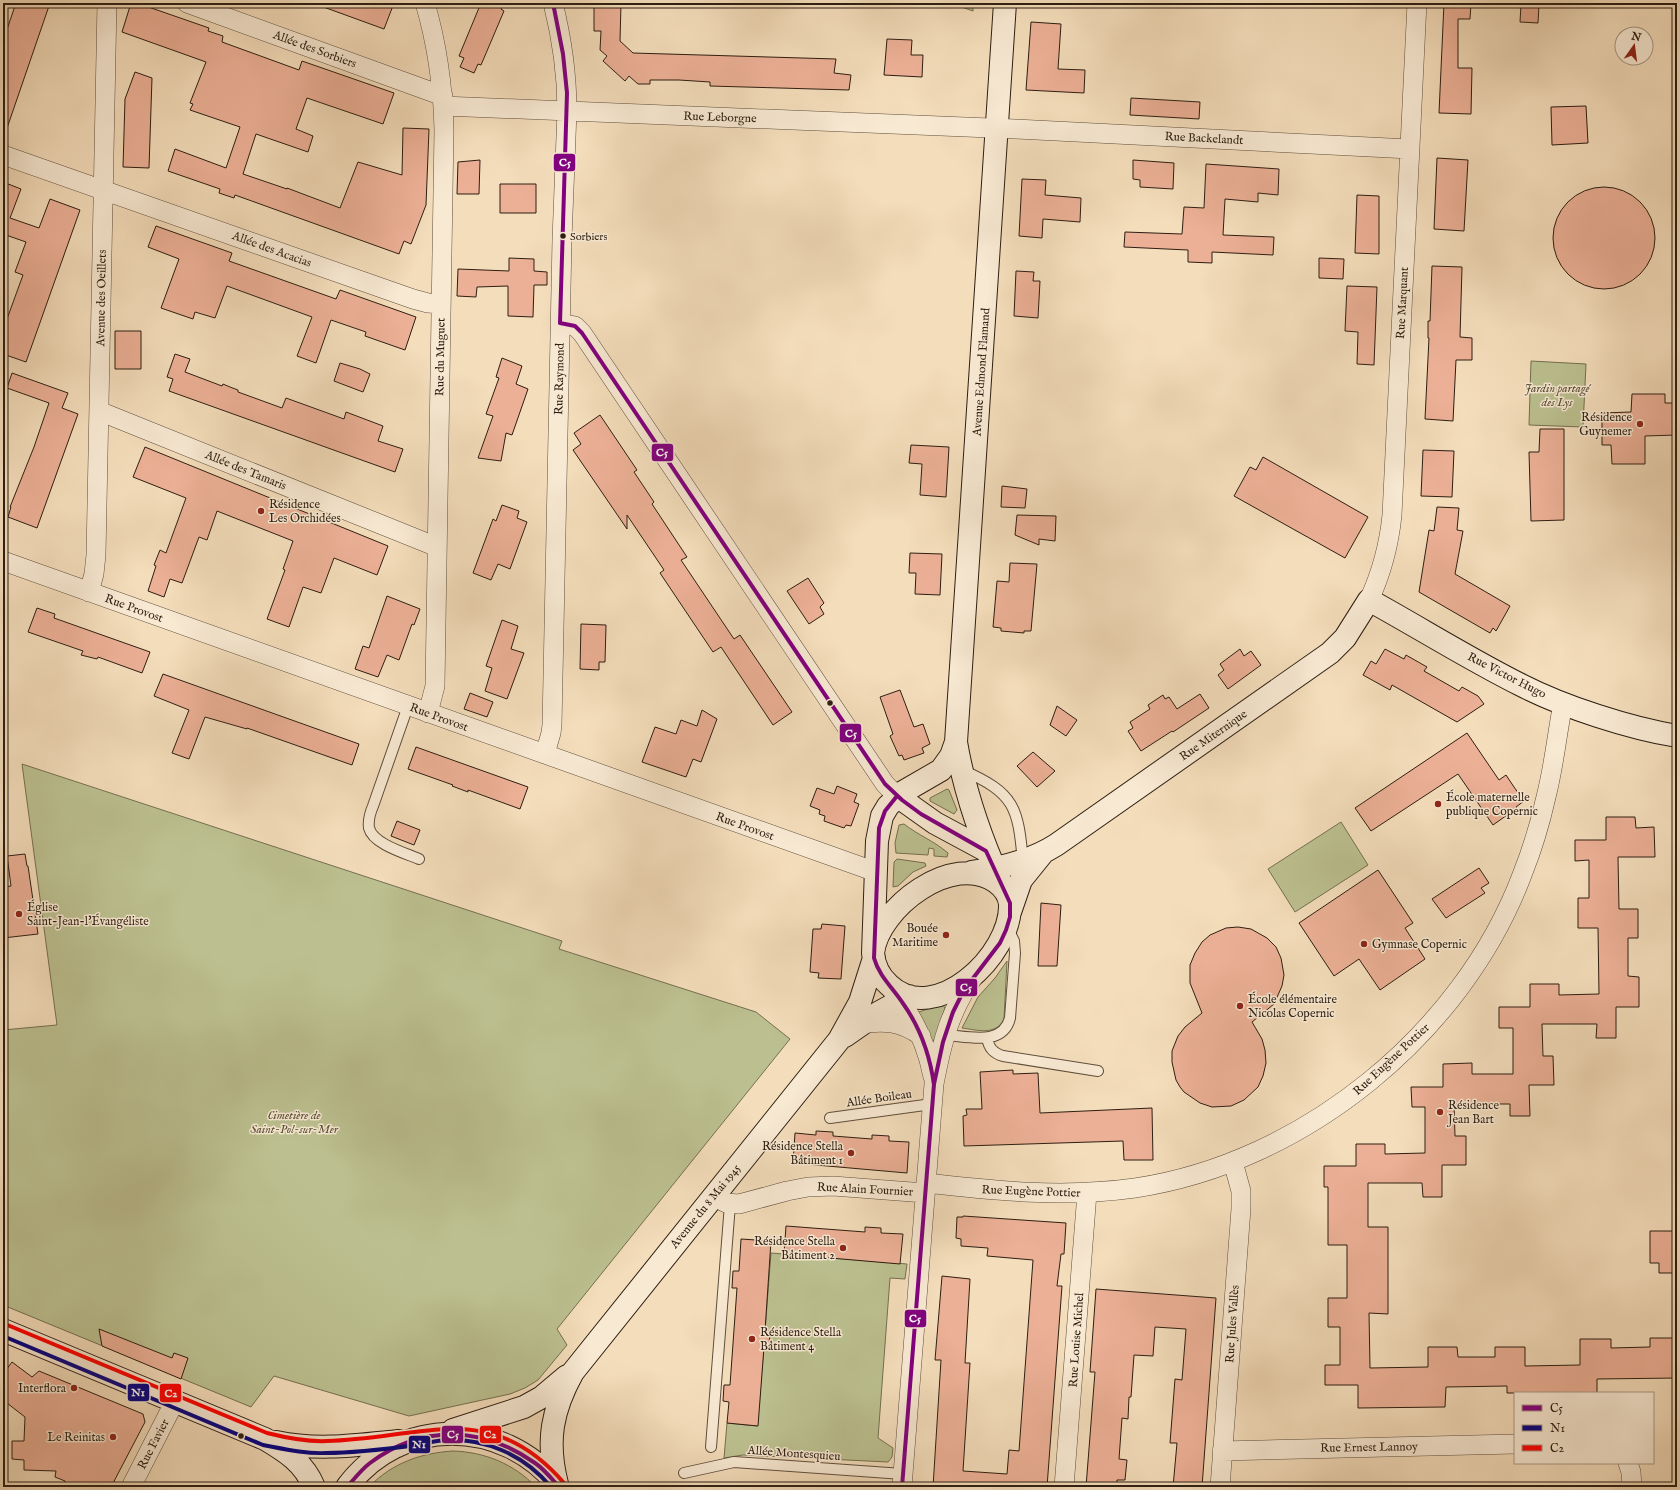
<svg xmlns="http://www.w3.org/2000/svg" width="1680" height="1490" viewBox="0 0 1680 1490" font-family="'IM FELL English',serif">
	<rect width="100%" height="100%" fill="#f4ddbb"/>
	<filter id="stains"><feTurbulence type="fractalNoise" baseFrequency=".005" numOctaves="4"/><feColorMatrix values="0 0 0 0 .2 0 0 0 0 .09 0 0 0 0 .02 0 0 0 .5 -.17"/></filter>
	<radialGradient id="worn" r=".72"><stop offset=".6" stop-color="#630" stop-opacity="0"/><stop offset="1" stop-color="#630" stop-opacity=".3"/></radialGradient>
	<path fill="#bcc090" stroke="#746f50" d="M706,3H844L843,6Z
		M950,3H973V11Z
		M1531,361L1586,364L1583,427L1529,425Z
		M22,764L562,941L559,949L756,1012L790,1039L557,1329L567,1345L538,1380L525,1388L510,1394L409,1416L274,1376L251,1407L3,1305V1030L57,1025Z
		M947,789L949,790L957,810L954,814L930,801V798Z
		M1341,822L1368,865L1295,912L1268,869Z
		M904,824C918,835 934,841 948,853L947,857L934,856V849L929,848L928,855L896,853L895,843L899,825Z
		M897,859L925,863L926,866L913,872L898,886L893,887L894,862Z
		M1007,961L1004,1019C996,1036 977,1030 962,1028L978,997L995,978Z
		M942,1004L945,1008L935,1040L930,1041L916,1013Z
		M771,1253L907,1264L905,1279L890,1278L878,1438L893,1448L892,1457L888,1462L743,1455L724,1458L727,1423L757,1426L764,1347H769L770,1331H765Z
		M453,1451C485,1452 514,1464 536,1487H369C392,1463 421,1453 453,1451Z"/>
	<path fill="#ecb096" stroke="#2d1e11" d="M16,3H50L6,131L3,130V41Z
		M131,3H137L209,28L208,31L223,36L222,42L299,70L302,61L394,93L383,124L307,98L296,129L313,136L308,152L256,134L243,174L287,189V188L340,208L358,162L402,175L403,128L429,129L426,205L411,244L404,241L399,254L235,195L234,198L219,193L220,189L168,171L175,149L226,168L240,127L190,110L193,104L190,103L206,62L122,32Z
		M319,3H394L384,29L318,5Z
		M481,3H504L501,9L504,11L481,65L478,64L474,73L460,67L464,58L459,56Z
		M594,3H621L620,41L633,53L836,59L834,73L851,75L849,90L710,86V82L679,80H650V84H638L629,76L625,81L603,61L607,56L600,50L601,31H594Z
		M1444,3H1471L1470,19H1458V68H1472L1471,114L1439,113Z
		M1521,5H1539L1538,23L1520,22Z
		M1031,22L1061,24L1058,69L1085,70L1084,93L1026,90Z
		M887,39L912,40L911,55H923L922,77L884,75Z
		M135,72L152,78L149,168L123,167L125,99Z
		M1131,98L1200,102L1199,119L1130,115Z
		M1586,106L1588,143L1552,145L1551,107Z
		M1437,158L1468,160L1464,231L1434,229Z
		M480,160L479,194H457L458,162Z
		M1133,160L1174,163L1173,189L1140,187V180L1133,179Z
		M1206,164L1279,169L1278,195L1258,193V202L1225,199L1223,235L1274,237L1273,255L1212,252V263L1188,262V250L1124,247L1125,232L1182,234L1184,207L1204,208Z
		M1022,179L1046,180L1045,195L1081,198L1080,222L1043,219L1042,238L1019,236Z
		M3,182L21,189L10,218L39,228L50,199L80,210L26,362L3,354V330L23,275L15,272L26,242L3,234Z
		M500,184H536V213H500Z
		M1553 238a51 51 0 1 1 102 0a51 51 0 1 1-102 0Z
		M1357,195L1379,196V254L1355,253Z
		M156,226L232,253L229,261L336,299L340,290L416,317L405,350L365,336L366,332L331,320L316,363L297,356L312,317L227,286L215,318L195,312L193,319L161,308L179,259L148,247Z
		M509,258L534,259V271L547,272V285H534L533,317L508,316V286L477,287L476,297L457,296L458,269L509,271Z
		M1319,258L1344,259L1343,279L1319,278Z
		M1432,266L1462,267L1460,337L1472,338V360H1456L1453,421L1425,419L1429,338H1428V321H1430Z
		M1016,271L1034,272L1033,281H1040L1038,318L1014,316Z
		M1347,286L1377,287L1374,365L1357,364L1358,332L1345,331Z
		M115,331H141V369H115Z
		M175,354L190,359L185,372L222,386L223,384L230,387L238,390V392L282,408L286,398L344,419L346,412L383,426L378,441L403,449L395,472L169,391L173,379L167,377Z
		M502,358L522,366L516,384L528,389L512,435L506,433L501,461L478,458L493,416L486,414L499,378L496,377Z
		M340,363L360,369L370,374L363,392L334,381Z
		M12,373L68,393L62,408L78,414L37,528L8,517L11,507H10L34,447L49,403L7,388Z
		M1632,394H1665V403H1677V435L1645,436V464H1612L1611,445H1602V413L1631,412Z
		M600,415L637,470L634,472L654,502L652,504L687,557L681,560L734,639L740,635L792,712L773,725L721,647L713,652L660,573L664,570L627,515V529L573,450L581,444L574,433Z
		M1540,429H1564V520L1531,521L1529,452H1539Z
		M911,445L949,447L946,497L920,495L922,464L909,463Z
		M145,447L388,546L377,575L334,558L321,593L303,587L289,627L267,619L285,570L283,569L293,541L217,511L207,540L199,537L182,583L170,579L164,597L148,591L156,566L154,565L160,550L166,553L186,498L133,477Z
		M1423,450L1454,451L1452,497L1421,496Z
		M1263,457L1368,517L1345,558L1234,496L1250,467L1256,470Z
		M1002,486L1027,489L1025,508L1001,507Z
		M502,505L519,511L517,518L527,522L510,569L498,564L491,580L473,573L493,519L496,521Z
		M1437,507L1459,508L1457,530L1463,531L1455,574L1510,606L1496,631L1493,628L1490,633L1419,592L1429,530L1434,531Z
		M1017,515L1056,516L1055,541L1039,539V545L1015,535Z
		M910,553L942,554L940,595L915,594L916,573H909Z
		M1010,563L1037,564L1031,631H1024V633L1001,631V628L993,627L997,581L1009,582Z
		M808,578L824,603L820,607L824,614L809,624L787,591Z
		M387,596L420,609L414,625L412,624L399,660L387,655L378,677L355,669L363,646L369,648Z
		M37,608L55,614L54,618L150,652L142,673L98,657L97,659L81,655L83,651L28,632Z
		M502,620L518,626L511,649L524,653L507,699L485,691L492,668L486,666Z
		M581,624L606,625L605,662H599V670L580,669Z
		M1240,649L1244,656L1251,651L1261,665L1228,689L1218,675L1224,670L1220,664Z
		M1385,649L1404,659L1406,655L1427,667L1424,671L1459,691L1462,687L1478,696L1484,704L1457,722L1392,685L1390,690L1363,675L1371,661L1376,664Z
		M163,674L359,744L352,765L247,728V729L205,717L189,759L172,753L189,710L154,696Z
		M900,690L914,727L923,724L930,744L922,748L924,753L904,760L902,755L899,756L890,736L893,734L880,697Z
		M470,693L493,702L487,717L464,709Z
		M1200,694L1209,708L1173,732L1172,731L1141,751L1128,731L1133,728L1130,722L1150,709L1148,705L1163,695L1165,699L1169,697L1177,709Z
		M1057,706L1077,720L1066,736L1050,725Z
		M702,710L717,719L701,762L693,759L686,777L642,762L655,727L676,734L681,720L697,726Z
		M1467,733L1499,780L1506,775L1514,787L1524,801L1516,807L1517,808L1493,825L1458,774L1371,831L1355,808Z
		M416,747L528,787L520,809L468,790V792L452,786L453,785L408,769Z
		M1033,752L1055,771L1037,787L1017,766Z
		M837,786L857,794L854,802L859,804L851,826L846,825L844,828L824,821L825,816L819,814L820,810L810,806L817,788L834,794Z
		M1606,817H1635L1636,828L1654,827L1655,857H1618L1619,909H1638V938H1628V976L1639,977V1007H1616V1038H1596L1597,1024H1542L1543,1056H1553L1554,1085H1529L1530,1116H1510V1104H1454L1455,1136H1466V1165H1442V1197H1423L1422,1183H1368V1227H1388V1314L1369,1313L1370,1368L1428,1367V1347H1457L1458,1357H1495V1347H1525V1366L1580,1365V1339H1611V1348L1650,1347V1338H1677V1378L1597,1379V1393H1507V1386L1446,1387L1445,1407L1358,1408V1385H1325V1365H1340V1327H1328V1298H1347V1245H1328V1187H1324V1166H1356V1144H1385V1154L1425,1153V1107H1412L1411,1087H1443V1064L1472,1063V1074H1513V1028H1499V1007H1530V984H1559V995L1599,994L1598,928H1578V898H1589V860L1575,861V840H1606Z
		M397,821L420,830L414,845L391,836Z
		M25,854L27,866H28L38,934L3,938V887L11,886L7,856Z
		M1479,868L1489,883L1481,888L1485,893L1446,918L1432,899Z
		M1378,870L1413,923L1405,928L1425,959L1380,990L1359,959L1334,976L1299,923Z
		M1041,903L1061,905L1057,966H1038Z
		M822,924L845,926L841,979L818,978L819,973L810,972L813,929H821Z
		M1238,927L1251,929L1267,938L1276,947L1281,958L1284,975L1282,986L1274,1004L1252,1022L1262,1039L1265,1050L1266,1063L1263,1076L1258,1087L1244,1100L1231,1106L1212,1107L1200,1103L1184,1092L1180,1087L1176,1080L1172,1062V1051L1178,1036L1185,1027L1202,1013L1190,983V965L1195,953L1202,942L1210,935L1226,928Z
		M1013,1070V1074L1038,1073L1040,1113L1152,1108L1153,1160H1124L1123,1141L964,1146L963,1116L967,1115L966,1109H982L980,1072Z
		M816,1131L833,1132V1136L872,1139V1135L889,1136V1141L909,1142L907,1173L793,1163L795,1133L816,1135Z
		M963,1216L1066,1223L1064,1254H1061L1057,1286H1062L1047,1487H933L941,1360H935L942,1276L970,1279L965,1363H970L963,1471L1007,1474L1009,1450L1019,1451L1033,1260L987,1256L988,1248L961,1246V1239L956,1238L957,1217H963Z
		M786,1226L865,1232V1227L881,1228V1233L903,1234L900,1264L784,1254Z
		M1650,1231H1677V1273H1659V1263H1650Z
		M741,1239L771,1241L765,1331H770L769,1347H764L758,1426L727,1423L729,1402L723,1401L724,1385H730L737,1288H732L733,1271H739Z
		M1096,1289L1216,1298L1202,1487H1173L1177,1443H1170L1175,1379L1182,1380L1186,1329L1155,1327L1153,1356L1134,1355L1131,1397H1129L1128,1419L1122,1418L1119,1459L1127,1460L1125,1480H1117V1487H1086L1095,1372H1090Z
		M99,1329L172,1358L174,1353L188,1358L181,1379L102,1346Z
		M12,1362L32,1377L39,1371L143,1414L145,1422L111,1487H64L65,1481L55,1477L56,1471L24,1470V1460L12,1459V1441H24L25,1417L3,1400V1374Z"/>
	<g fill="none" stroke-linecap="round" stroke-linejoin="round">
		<g stroke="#5f4e3c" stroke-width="12">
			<path id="lane" d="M408,706L373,806C370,813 368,821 369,828C373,844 405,853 419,859
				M962,770C1015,793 1018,807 1023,862
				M945,1035C967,1036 1003,1047 1010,1018L1015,953L1014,941L1007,927
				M987,1038C989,1048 993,1053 1003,1056L1098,1071
				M830,1118L932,1104
				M711,1447L730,1204
				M684,1473L734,1462L903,1474"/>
		</g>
		<g stroke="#5f4e3c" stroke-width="20">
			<path id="street" d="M187,3L443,96
				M425,3C437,44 443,87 444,130L435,686L428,713
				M443,106L1015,129L1410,149
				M3,155L413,299L428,303L441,304
				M560,323L575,326L582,333L885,784L897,796
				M99,411L437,547
				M3,561L876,872
				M89,592L94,574L96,555L107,3
				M1369,600C1382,572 1389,545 1392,515L1417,3
				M545,754L551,733L552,725L562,240L567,111C567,75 562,39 553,3
				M892,990C913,1016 927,1044 933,1077
				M861,1024C884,1020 902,1022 921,1036
				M926,1183C997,1191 1063,1198 1135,1188C1303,1163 1462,1034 1522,875C1532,850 1540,824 1546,797C1554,766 1557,734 1563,703
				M713,1196L726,1203L739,1204L787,1191L808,1187L833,1186L925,1193
				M1222,1451L1515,1444
				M1628,1463L1631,1472L1632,1487
				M131,1487L175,1401
				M902,1487L934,1084C942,1042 949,1013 974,976
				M1064,1487L1087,1193
				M1220,1487L1241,1209V1191L1233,1162"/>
		</g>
		<g stroke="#2d1e11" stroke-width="24">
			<path id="secondary" d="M956,742C964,790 980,836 1000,881
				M897,796L935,823L987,851
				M972,872C1001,868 1031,861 1056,845L1330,653L1345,638L1369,600C1420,628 1469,659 1521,685C1564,707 1629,728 1677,736
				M1010,912L1021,880L1042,854
				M873,953C878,908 953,851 996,882C1003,887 1009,895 1010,904C1012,955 935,1028 889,985C880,977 874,965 873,953L877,841L882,816L888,806L903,792L941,770L951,756L956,742L1005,3
				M845,1036L878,1013L909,996
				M3,1330L265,1439C287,1452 304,1463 314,1487
				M453,1430L524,1407L542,1397L567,1376
				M276,1442C318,1451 358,1445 399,1441
				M557,1484C546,1441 552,1410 573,1372L839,1040L860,1002L874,958
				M347,1487C400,1416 502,1417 557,1484"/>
		</g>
		<use href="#lane" stroke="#f8e9d3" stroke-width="10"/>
		<use href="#street" stroke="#f8e9d3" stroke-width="19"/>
		<use href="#secondary" stroke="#f8e9d3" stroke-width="22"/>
		<g stroke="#f8e9d3" stroke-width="7">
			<path id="bus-1" d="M553,3L563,54L567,93L560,323
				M560,323L575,326L582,333L885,784L902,800L921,814L986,851L1010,903V917L1006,930L1000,943L964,990L953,1012L943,1042L934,1084L902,1487
				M897,796L885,811L879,828L874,958C879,976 892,987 902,1002C920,1027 930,1055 934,1085
				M347,1487C354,1479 362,1469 370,1463C422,1424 483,1426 535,1463C544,1469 552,1479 559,1487"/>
		</g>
		<g stroke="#f8e9d3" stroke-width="7">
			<path id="bus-2" d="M3,1336L263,1445C284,1449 305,1454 326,1453C356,1453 387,1449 417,1445C426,1443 435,1441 444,1440C486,1438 524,1455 551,1487"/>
		</g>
		<g stroke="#f8e9d3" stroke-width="7">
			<path id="bus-3" d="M5,1324L267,1433C287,1438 307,1442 327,1441C421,1439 490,1397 564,1483"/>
		</g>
		<use href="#bus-1" stroke="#81007f" stroke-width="4"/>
		<use href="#bus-2" stroke="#010080" stroke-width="4"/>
		<use href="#bus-3" stroke="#fe0000" stroke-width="4"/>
	</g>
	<g fill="#2d1e11" stroke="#f8e9d3" stroke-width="1.5">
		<circle cx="563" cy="236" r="3.5"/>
		<circle cx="830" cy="703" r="3.5"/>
		<circle cx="241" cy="1436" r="3.5"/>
	</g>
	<g fill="#8f2418" stroke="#f8e9d3" stroke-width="1.5">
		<circle cx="1640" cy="424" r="4"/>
		<circle cx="261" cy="511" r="4"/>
		<circle cx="1438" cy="804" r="4"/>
		<circle cx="19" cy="914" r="4"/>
		<circle cx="946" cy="935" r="4"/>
		<circle cx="1364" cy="944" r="4"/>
		<circle cx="1240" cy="1006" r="4"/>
		<circle cx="1440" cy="1112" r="4"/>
		<circle cx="851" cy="1153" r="4"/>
		<circle cx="843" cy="1248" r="4"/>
		<circle cx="752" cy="1339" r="4"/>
		<circle cx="74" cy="1388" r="4"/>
		<circle cx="113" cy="1437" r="4"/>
	</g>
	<g text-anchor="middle" stroke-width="3" stroke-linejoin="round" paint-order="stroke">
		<g font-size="11" fill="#2d1e11" stroke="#f8e9d3" text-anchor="start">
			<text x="570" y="240">Sorbiers</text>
		</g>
		<g font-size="12" fill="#2d1e11" stroke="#f8e9d3">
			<text transform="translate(315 49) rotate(20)" y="4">Allée des Sorbiers</text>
			<text transform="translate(720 117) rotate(2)" y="4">Rue Leborgne</text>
			<text transform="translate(1204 138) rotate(3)" y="4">Rue Backelandt</text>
			<text transform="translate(272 249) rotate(20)" y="4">Allée des Acacias</text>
			<text transform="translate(101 298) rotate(-89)" y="4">Avenue des Oeillets</text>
			<text transform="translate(1402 303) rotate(-87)" y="4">Rue Marquant</text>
			<text transform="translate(440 357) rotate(-89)" y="4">Rue du Muguet</text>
			<text transform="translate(981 372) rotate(-86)" y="4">Avenue Edmond Flamand</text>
			<text transform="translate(559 379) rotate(-89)" y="4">Rue Raymond</text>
			<text transform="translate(246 470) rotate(22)" y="4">Allée des Tamaris</text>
			<text transform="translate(134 608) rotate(20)" y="4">Rue Provost</text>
			<text transform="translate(1507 675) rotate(27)" y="4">Rue Victor Hugo</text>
			<text transform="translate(439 717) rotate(20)" y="4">Rue Provost</text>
			<text transform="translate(1213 735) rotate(-35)" y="4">Rue Miternique</text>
			<text transform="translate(745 826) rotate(20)" y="4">Rue Provost</text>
			<text transform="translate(1391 1059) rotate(-43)" y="4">Rue Eugène Pottier</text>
			<text transform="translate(879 1098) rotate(-8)" y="4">Allée Boileau</text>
			<text transform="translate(865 1189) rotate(3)" y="4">Rue Alain Fournier</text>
			<text transform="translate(1031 1191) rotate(2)" y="4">Rue Eugène Pottier</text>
			<text transform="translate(705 1206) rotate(-51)" y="4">Avenue du 8 Mai 1945</text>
			<text transform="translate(1232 1324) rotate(-86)" y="4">Rue Jules Vallès</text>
			<text transform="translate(1076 1340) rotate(-86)" y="4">Rue Louise Michel</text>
			<text transform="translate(153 1444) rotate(-63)" y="4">Rue Favier</text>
			<text transform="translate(1369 1447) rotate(-1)" y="4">Rue Ernest Lannoy</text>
			<text transform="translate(794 1453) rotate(4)" y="4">Allée Montesquieu</text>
		</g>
		<g font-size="12" font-style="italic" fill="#584f37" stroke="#f8e9d3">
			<text x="1557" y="392">Jardin partagé<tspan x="1557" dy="14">des Lys</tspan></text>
			<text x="294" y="1119">Cimetière de<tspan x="294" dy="14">Saint-Pol-sur-Mer</tspan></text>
		</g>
		<g font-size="12" fill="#2d1e11" stroke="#f8e9d3" text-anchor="start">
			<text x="1632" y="421" text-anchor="end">Résidence<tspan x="1632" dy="14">Guynemer</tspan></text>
			<text x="269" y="508">Résidence<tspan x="269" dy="14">Les Orchidées</tspan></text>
			<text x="1446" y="801">École maternelle<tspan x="1446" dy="14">publique Copernic</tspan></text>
			<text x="27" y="911">Église<tspan x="27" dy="14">Saint-Jean-l'Évangéliste</tspan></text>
			<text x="938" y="932" text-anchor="end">Bouée<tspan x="938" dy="14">Maritime</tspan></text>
			<text x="1372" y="948">Gymnase Copernic</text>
			<text x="1248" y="1003">École élémentaire<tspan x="1248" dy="14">Nicolas Copernic</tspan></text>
			<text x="1448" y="1109">Résidence<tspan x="1448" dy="14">Jean Bart</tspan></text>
			<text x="843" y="1150" text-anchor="end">Résidence Stella<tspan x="843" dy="14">Bâtiment 1</tspan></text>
			<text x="835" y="1245" text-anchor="end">Résidence Stella<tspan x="835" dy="14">Bâtiment 2</tspan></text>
			<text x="760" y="1336">Résidence Stella<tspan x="760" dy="14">Bâtiment 4</tspan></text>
			<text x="66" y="1392" text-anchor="end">Interflora</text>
			<text x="105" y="1441" text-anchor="end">Le Reinitas</text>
		</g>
	</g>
	<g stroke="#f8e9d3" stroke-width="1.5">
		<rect x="553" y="153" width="23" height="19" rx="4" fill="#81007f"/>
		<rect x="651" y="443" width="23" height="19" rx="4" fill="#81007f"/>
		<rect x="839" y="723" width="23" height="20" rx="4" fill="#81007f"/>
		<rect x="955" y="978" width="23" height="19" rx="4" fill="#81007f"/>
		<rect x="904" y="1309" width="23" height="19" rx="4" fill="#81007f"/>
		<rect x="127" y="1383" width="23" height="19" rx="4" fill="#010080"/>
		<rect x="159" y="1383" width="23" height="20" rx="4" fill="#fe0000"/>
		<rect x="479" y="1425" width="23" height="19" rx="4" fill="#fe0000"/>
		<rect x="441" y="1425" width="23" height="19" rx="4" fill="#81007f"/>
		<rect x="408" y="1435" width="23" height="19" rx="4" fill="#010080"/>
	</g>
	<g font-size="11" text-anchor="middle" font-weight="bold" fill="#fff">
		<text x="565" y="166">C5</text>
		<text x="662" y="456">C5</text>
		<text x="851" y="737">C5</text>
		<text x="966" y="991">C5</text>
		<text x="915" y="1322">C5</text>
		<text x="138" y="1396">N1</text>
		<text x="171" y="1397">C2</text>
		<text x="490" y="1438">C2</text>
		<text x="453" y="1438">C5</text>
		<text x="419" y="1448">N1</text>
	</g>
	<rect width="1680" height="1490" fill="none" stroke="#f4ddbb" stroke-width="16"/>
	<rect x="4" y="4" width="1672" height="1482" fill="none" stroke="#2d1e11" stroke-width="2"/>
	<rect x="8" y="8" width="1664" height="1474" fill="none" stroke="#2d1e11"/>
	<rect x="1514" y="1392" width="140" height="72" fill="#f8e9d3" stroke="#a79885"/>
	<rect x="1522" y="1405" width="20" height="6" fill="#81007f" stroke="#a79885"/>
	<text x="1550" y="1412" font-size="12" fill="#2d1e11">C5</text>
	<rect x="1522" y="1425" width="20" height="6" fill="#010080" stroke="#a79885"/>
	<text x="1550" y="1432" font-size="12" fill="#2d1e11">N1</text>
	<rect x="1522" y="1445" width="20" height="6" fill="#fe0000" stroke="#a79885"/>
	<text x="1550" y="1452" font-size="12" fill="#2d1e11">C2</text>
	<g transform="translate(1634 46) rotate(14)"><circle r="19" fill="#f8e9d3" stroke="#a79885"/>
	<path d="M0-3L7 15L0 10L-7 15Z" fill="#8f2418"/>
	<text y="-6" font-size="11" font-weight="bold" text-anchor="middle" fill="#2d1e11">N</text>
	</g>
	<rect width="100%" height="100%" filter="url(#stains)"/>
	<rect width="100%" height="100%" fill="url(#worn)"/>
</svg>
